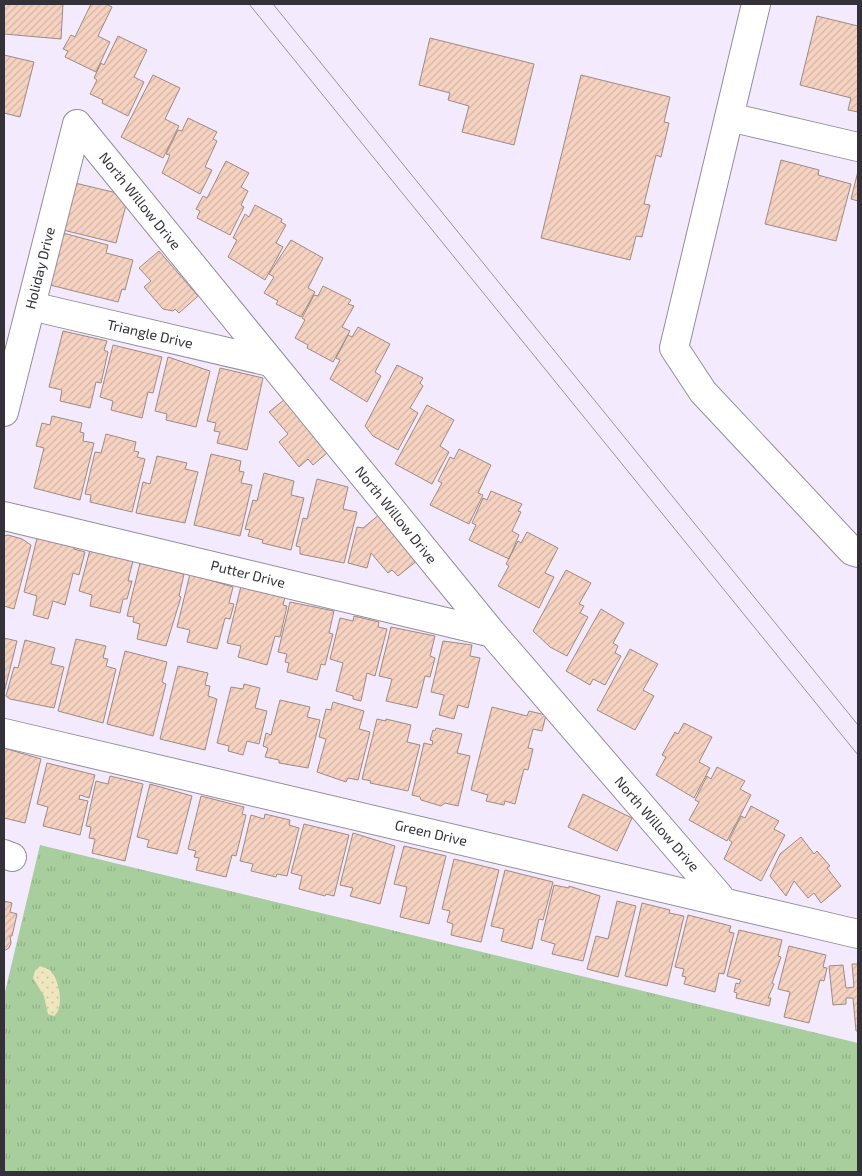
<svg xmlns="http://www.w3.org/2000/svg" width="862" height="1176" viewBox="0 0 862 1176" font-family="'Exo 2',sans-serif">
	<defs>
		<pattern id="grass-tufts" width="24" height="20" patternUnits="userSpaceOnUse" patternTransform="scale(1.25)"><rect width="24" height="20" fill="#a8ce9e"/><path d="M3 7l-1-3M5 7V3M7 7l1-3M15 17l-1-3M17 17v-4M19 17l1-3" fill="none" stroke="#91b189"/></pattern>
		<pattern id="sand-dots" width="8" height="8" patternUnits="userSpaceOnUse" patternTransform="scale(1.25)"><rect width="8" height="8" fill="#efe6c0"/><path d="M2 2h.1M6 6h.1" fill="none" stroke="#cec6a6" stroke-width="1.8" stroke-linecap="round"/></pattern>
		<pattern id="building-hatch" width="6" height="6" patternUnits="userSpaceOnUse" patternTransform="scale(1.25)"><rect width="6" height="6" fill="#f6d2c0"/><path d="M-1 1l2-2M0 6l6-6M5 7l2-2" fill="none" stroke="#d4b5a6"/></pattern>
	</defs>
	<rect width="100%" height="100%" fill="#f3ebfd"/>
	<path fill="url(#grass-tufts)" d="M40,845L858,1043V1172H4V996Z"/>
	<path fill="url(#sand-dots)" d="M40,966C44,968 48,968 51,971C59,980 65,1008 54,1016L48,1014L44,996L33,978L35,971Z"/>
	<path fill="url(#building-hatch)" stroke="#9d8b82" d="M4,4H63L61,39L4,34Z
		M91,4H106L112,7L98,36L110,42L96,72L65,57L68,51L63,49L71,35L75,37Z
		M817,16L858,26V112L848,110L851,98L800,85Z
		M118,36L147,50L134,77L144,82L128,116L102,103L103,100L90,94L97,80L94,78L101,63L104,65Z
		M430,38L534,64L514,145L462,132L469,106L448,100L450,93L419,85Z
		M4,55L34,62L20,117L4,113Z
		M153,75L180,88L165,119L179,126L163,158L121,137Z
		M581,75L670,97L664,122L669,123L661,157L656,155L644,204L650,205L642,237L636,236L630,260L541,238Z
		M188,118L217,132L213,139L217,141L205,167L212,170L200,194L162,173L170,155L166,154L178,130L182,131Z
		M781,160L819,170L818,175L851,184L836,241L765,224Z
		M226,161L249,173L241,187L248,191L241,205L244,207L230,235L197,218L200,211L196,209L203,196L207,198Z
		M858,171V201L851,199Z
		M75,183L117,193L126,205L116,243L63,230Z
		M255,205L282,219L281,222L286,225L276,243L283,247L265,280L228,257L237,240L233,238L245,214L249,217Z
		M63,233L108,245L106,253L133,260L125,290L122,289L118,302L50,285Z
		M291,240L323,258L308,288L315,292L301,317L276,304L278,301L264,293L274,277L269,274Z
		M159,251L198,296L179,313L175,309L173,311L163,309L144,287L151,281L139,268Z
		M323,286L351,300L348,304L354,306L342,327L350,331L333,362L307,348L308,345L295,338L305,320L302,318L314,295L318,296Z
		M358,327L390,344L375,372L381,376L367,402L330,379L340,360L336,358L348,335L352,337Z
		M63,331L107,341L104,350L108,352L101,383L96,382L90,408L60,401L62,390L49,387Z
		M113,345L162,357L153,393L148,392L142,418L111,410L113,401L100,397Z
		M168,357L210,371L196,427L166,420L167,414L155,411Z
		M397,365L423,378L420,383L423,386L410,408L418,413L398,450L373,436L365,426Z
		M220,368L263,378L247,450L217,443L220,432L214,431L216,423L207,421Z
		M285,399L328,452L313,465L308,459L299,467L279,442L288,434L269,412Z
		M427,405L454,420L440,446L449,452L432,484L395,464Z
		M52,416L82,423L80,432L84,433L83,441L94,443L80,500L34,488L44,448L36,446L42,423L50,425Z
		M106,434L136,442L134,451L139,452L137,457L145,459L132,512L90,502L91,495L85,494L95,452L101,453Z
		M459,449L491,465L478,493L483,495L469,524L430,505L442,483L438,481L450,457L454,459Z
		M211,454L241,461L239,471L244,472L241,483L252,485L240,536L194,525Z
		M157,456L187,463L185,469L198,472L185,523L136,513L143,482L150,484Z
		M264,473L294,481L291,495L304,498L291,550L262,543L263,540L248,536L250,530L245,529L253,500L257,501Z
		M317,479L348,487L343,509L357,512L344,563L300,554V547L296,546L303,518L307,519Z
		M491,491L522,504L518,511L521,512L512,531L519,535L509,559L469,540L476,525L472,523L483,498L487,500Z
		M380,514L418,560L398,576L392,570L388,573L371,553L367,568L348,563L357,527L363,528Z
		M527,532L558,548L545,573L554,577L539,608L498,586L509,566L506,564L518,541L521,543Z
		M8,535L22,539L31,545L14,609L4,606V536Z
		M37,538L76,544L74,549L85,552L79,575L73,573L65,605L53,601L48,619L33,615L37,596L24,592Z
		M90,550L133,561L128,581H132L127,599H123L120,613L90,606L92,595L79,591Z
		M140,563L184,574L179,596L181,597L166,646L137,639L140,624L133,622L134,617L127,616Z
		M566,570L591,583L579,604L584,606L580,613L588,617L567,656L550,647L533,631Z
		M190,574L233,587L229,603L234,604L230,619L225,618L217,649L187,642L190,630L177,627Z
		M241,586L285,597L283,605L287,606L280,637L275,636L267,665L238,657L241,646L227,643Z
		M290,602L334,611L329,633L333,634L325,665L321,664L317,680L287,672L289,663L285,662L287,654L278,652Z
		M601,609L624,623L613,643L618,646L615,653L621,656L605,685L593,679L590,685L566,671Z
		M354,616L379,622L378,627L387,629L375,676L367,673L361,701L353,699V696L336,691L343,663L330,659L340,618L353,621Z
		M391,627L435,636L430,656L435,658L430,677L425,676L417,708L386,701L392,679L379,676Z
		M4,638L17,641L4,693Z
		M76,639L106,646L103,658L108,659L106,666L116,669L103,723L58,711Z
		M25,640L55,648L51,664L64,667L54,708L10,699L6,696L14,667L18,668Z
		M443,641L472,645L470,656L480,658L468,708L458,705L454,719L439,715L444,695L431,692Z
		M630,649L658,664L643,690L654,696L635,730L597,710Z
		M125,651L167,662L162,682L166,684L153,736L107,724Z
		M178,666L208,673L205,685L210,686L208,696L217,699L205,750L160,739Z
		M244,684L260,688L255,708L267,711L259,744L247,741L243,755L228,751L229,746L217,743L231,687L243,689Z
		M280,700L310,707L307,717L320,720L308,768L279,763V760L265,757L268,748L263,746L266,733L271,735Z
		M333,702L364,711L359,729L370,732L358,780L348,778L346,782L317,772L326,739L319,737L326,709L331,710Z
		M492,707L527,716L529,711L546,715L542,731L533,729L528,748L533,749L528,770L524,769L515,804L505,801L504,805L486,801L488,795L471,790Z
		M377,719L386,721V719L411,725L407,742L420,745L408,791L370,783L371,781L362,779Z
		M684,723L712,737L699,762L710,768L694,798L656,775L666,757L662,755L675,732L678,734Z
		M436,728L462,734L457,753L470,756L458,806L445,803L441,806L421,800L420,797L412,795L424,743L432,745L433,741L430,740L433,730L435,731Z
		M4,748L41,759L25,823L4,818Z
		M47,763L95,775L89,798L80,795L79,799L88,801L80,835L43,826L48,807L37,804Z
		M717,767L745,781L740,789L751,795L727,841L689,820L699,802L695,800L707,776L711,779Z
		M110,776L143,784L125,861L92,853L95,839L89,838L91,827L86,826L96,781L108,784Z
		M150,784L192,796L177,854L147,847L149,840L137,837Z
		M583,794L632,818L617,851L568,827Z
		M201,796L244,807L242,814L246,815L236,856L232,855L226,877L196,870L199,858L194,857L196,851L188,849Z
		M751,806L779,821L774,829L785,835L761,881L724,859L732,842L729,840L741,816L745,818Z
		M265,814L290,820L289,825L299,828L287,876L277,874L276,877L251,871L253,864L240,861L251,815L264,819Z
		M304,824L349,835L334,896L326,894L325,896L299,889L302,876L291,873Z
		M353,833L395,846L380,904L350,896L353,888L340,885Z
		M801,837L814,854L817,851L830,866L827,868L841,886L821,903L814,893L808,898L794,881L786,896L770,876L780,854Z
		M404,846L446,856L429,924L400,917L407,887L394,884Z
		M454,859L499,870L481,942L451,935L453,924L447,922L450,911L442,909Z
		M505,870L553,882L543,920L539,919L532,949L501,941L504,929L491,926Z
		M554,885L569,888V886L600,896L583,961L552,954L555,944L541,940Z
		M4,901L12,903L10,912L17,914L12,936H10L11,943L9,948L4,951Z
		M617,901L636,906L618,977L587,969L596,936L608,939Z
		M642,903L670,910L669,913L684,916L667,986L625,976Z
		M688,915L731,926L729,932L734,933L724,974L719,973L715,992L684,984L686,977L682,976L684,969L675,967Z
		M739,930L782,940L778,956L781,957L772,983L774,984L768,998H771L769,1006L736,998L737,993L734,992L736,983L739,984L741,980L727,976Z
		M789,946L826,955L823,967L827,968L824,981L820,980L809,1023L784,1017L790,992L778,989Z
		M852,964H858V1031H856L853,998H846V1004L833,1005L829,966L843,965L846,988L854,987Z"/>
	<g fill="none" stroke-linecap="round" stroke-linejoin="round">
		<g stroke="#948d9e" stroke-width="30">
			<path id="minor" d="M756,4L674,348L703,392L852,551L858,553
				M729,117L858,147
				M77,124L492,633L719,896L718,901
				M31,306L270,362
				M4,412L77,124
				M4,516L492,633
				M4,733L858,934
				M4,854L12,857"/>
		</g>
		<use href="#minor" stroke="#fff" stroke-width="28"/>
		<path stroke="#9994a1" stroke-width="1" d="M249,4L858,755
			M273,4L858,725"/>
	</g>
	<g text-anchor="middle" stroke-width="4" stroke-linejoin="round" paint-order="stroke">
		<g font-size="14" fill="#343138" stroke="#fff">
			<text transform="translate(140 201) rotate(51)" y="5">North Willow Drive</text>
			<text transform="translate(40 268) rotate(-76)" y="5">Holiday Drive</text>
			<text transform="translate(150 334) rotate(13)" y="5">Triangle Drive</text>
			<text transform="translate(396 515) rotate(51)" y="5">North Willow Drive</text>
			<text transform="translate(248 574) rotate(14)" y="5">Putter Drive</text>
			<text transform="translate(657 824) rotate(49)" y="5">North Willow Drive</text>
			<text transform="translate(431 833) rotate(13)" y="5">Green Drive</text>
		</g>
	</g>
	<rect width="862" height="1176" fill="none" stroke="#343138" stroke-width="10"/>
</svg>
